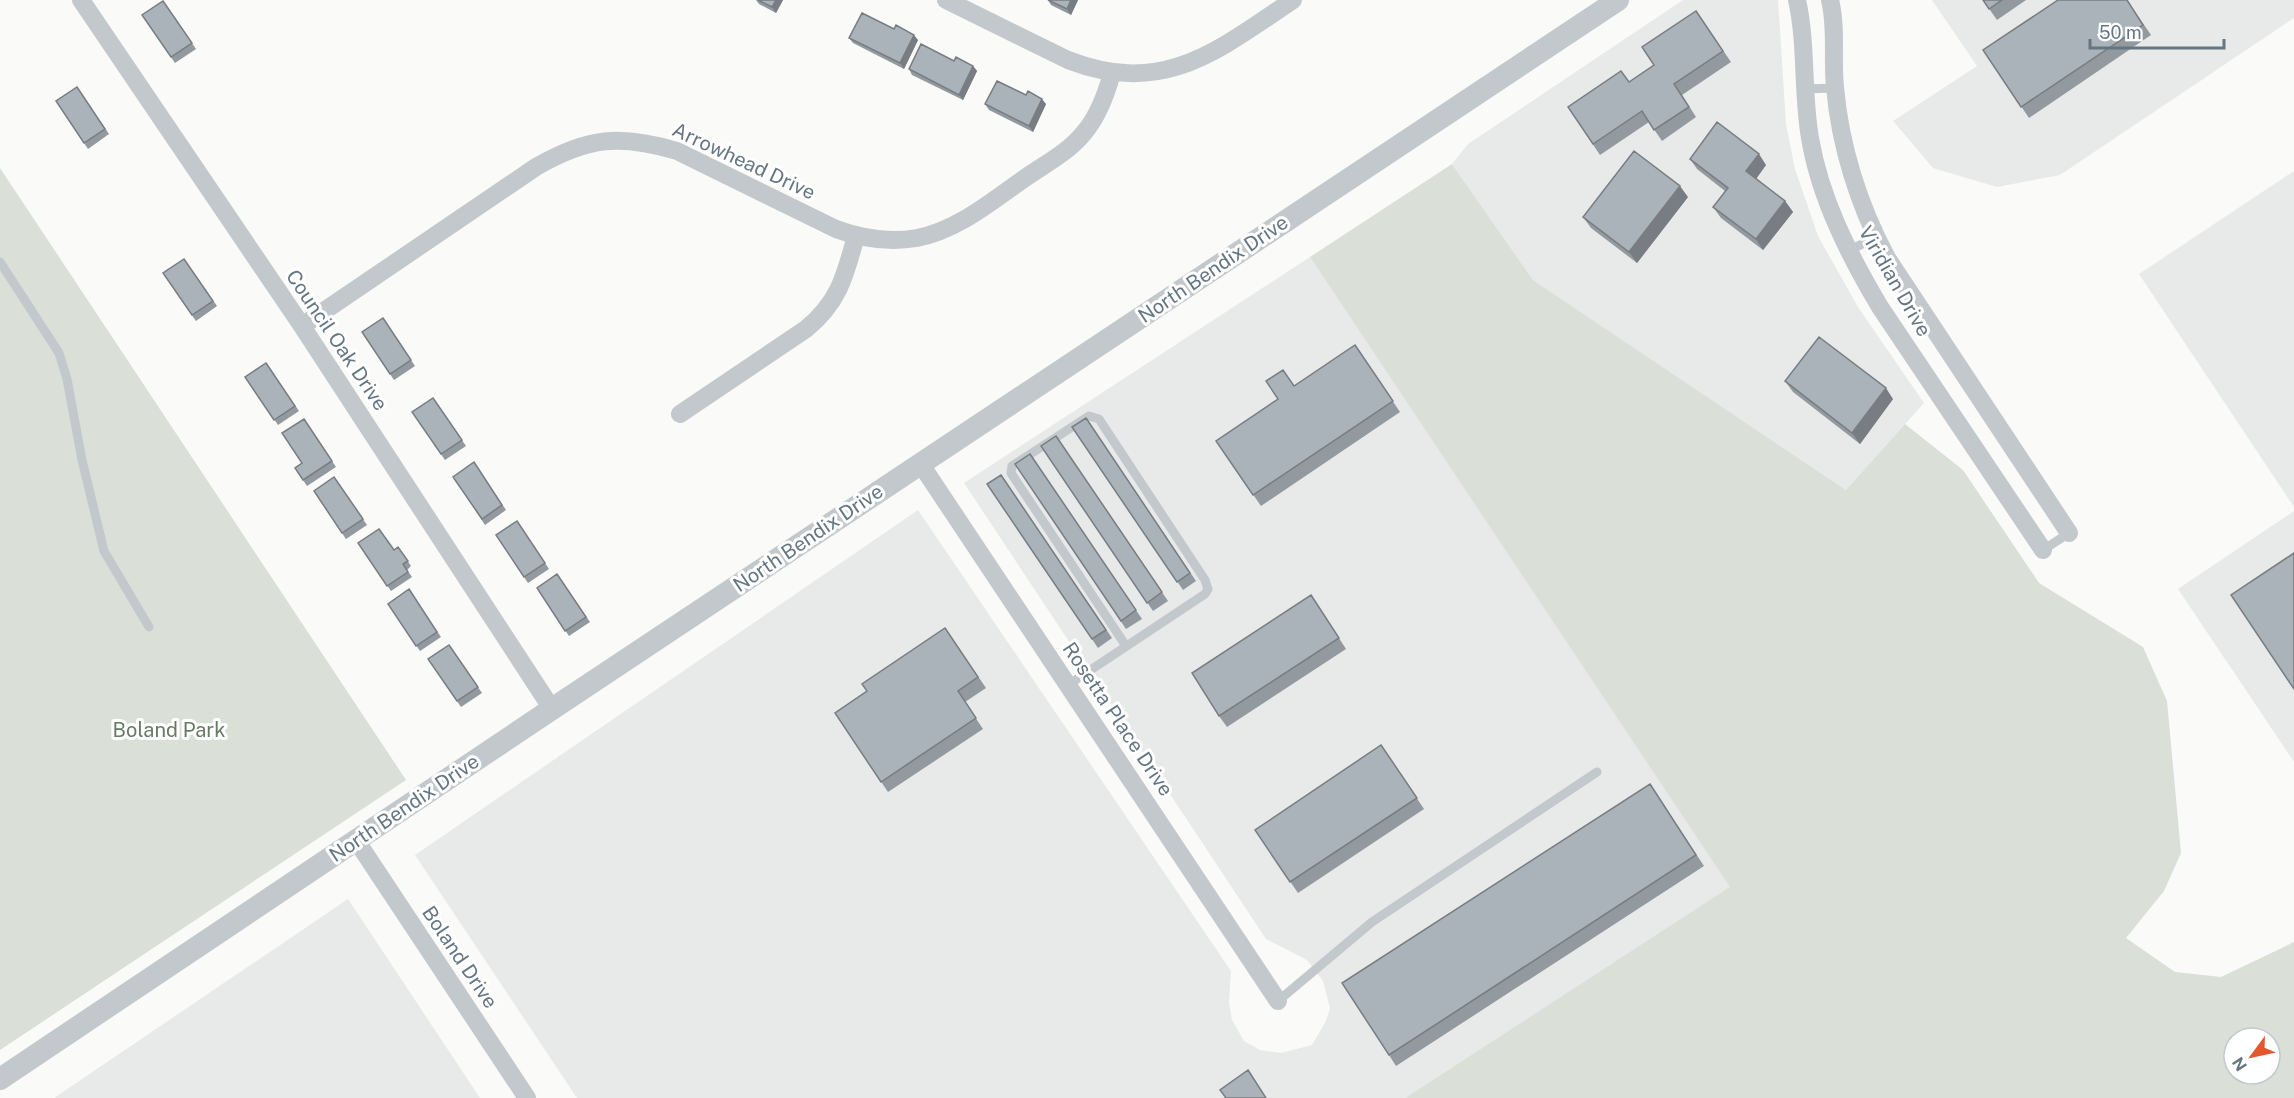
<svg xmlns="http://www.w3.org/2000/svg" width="2294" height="1098" viewBox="0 0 2294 1098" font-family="'Public Sans',sans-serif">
	<rect width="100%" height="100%" fill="#fafaf8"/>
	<path fill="#e8e9e9" d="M1683,0H1778L1786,124L1795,169L1818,236L1858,307L1924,403L1846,490L1533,280L1452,164L1468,144Z
		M1932,0H2294V18L2060,175L1997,187L1933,168L1893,121L1977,66Z
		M2294,171V507L2139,274Z
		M1310,257L1731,887L1405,1098H577L415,855L918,510L1231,971L1229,1003L1232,1020L1244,1041L1260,1050L1281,1053L1312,1045L1326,1021L1330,1008L1323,981L1307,960L1266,939L964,483Z
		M2294,511V762L2178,589Z
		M348,899L480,1098H54Z"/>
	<path fill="#dadfd7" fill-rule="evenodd" d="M1452,164L1533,280L1846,490L1905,424L1963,470L2039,583L2143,647L2167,701L2181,853L2164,891L2126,938L2175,972L2221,977L2294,942V1098H1405L1730,887L1310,257ZM2234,1038H2270V1074H2234Z
		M0,168L406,780L0,1050Z"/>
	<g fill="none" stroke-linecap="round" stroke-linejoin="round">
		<path stroke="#c3c8cc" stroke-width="9" d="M1805,89L1835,88
			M1849,251L1875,237
			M0,262L59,353L67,379L82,460L104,551L149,627
			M2043,550L2069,533
			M1068,685L1205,594L1208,589L1205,580L1099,419L1089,416L1012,466L1011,473L1126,646
			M1278,1001L1372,922L1597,772"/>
		<path stroke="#c3c8cc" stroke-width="18" d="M81,0L302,326L552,709
			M946,0L1068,60C1163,97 1217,51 1293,0
			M1797,0C1807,44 1802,92 1810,138C1820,198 1849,255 1880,307L2043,550
			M1830,0C1837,28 1832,59 1835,87C1840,146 1859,206 1887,258L2069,533
			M302,326L536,167C588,137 620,134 677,151L836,229C863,239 888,243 917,238C959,230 994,199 1028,176C1047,163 1068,152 1083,134C1098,117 1106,95 1112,73
			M680,414L806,329C839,302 845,276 856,236
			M920,463L1278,1001
			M356,840L527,1098"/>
		<path stroke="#c3c8cc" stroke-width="22" d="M0,1079L552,709L1618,0"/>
	</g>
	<path fill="#929a9f" d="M756,0H783L776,13L759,4Z
		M1048,0H1078L1071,15L1051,5Z
		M1983,0H2026L1997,20Z
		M2127,0L2151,35L2029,118L1983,50Z
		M163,1L196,49L175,63L142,15Z
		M1696,11L1731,62L1682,95L1696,117L1662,141L1649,122L1600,155L1568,107L1629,82L1654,65Z
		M894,29L918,40L904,69L853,43L849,38Z
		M973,66L977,71L963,100L912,75L909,69Z
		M77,87L109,134L88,149L56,101Z
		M1026,95L1046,104L1033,132L989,110L985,104Z
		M1690,159L1766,165L1756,178L1785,201L1793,212L1763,250L1721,218L1713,207L1725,191L1697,169Z
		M1688,197L1637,263L1591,228L1583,217Z
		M184,259L217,306L196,321L163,273Z
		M383,318L415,366L394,380L362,332Z
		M1355,345L1400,412L1261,506L1216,441L1278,399L1294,386Z
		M266,363L299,411L278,425L245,377Z
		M1785,381L1893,399L1860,444L1793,392Z
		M433,398L466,446L445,460L412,412Z
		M1086,418L1196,581L1183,590L1072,427Z
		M304,419L336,467L307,486L295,468L302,463Z
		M1056,436L1168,601L1153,611L1041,446Z
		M1030,454L1142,619L1126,629L1015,464Z
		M474,462L506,510L485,525L453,477Z
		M1001,475L1112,638L1098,648L987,484Z
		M334,477L367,525L346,539L314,491Z
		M517,521L549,569L528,583L496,535Z
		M358,543L394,550L398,547L411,566L407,570L412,577L391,591Z
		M557,574L590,622L569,636L537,588Z
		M409,589L441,637L420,651L388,604Z
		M1311,595L1346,649L1227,727L1219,716Z
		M945,628L986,688L965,702L983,729L888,792L835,713L867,691Z
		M449,645L482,693L461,707L428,659Z
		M1381,745L1424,809L1298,893L1255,830Z
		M1650,784L1704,866L1396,1066L1389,1055Z"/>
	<path fill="#777d82" d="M776,0H783L776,13L772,7Z
		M1071,0H1078L1071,15L1067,9Z
		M914,35L918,40L904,69L900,63Z
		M973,66L977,71L963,100L959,95Z
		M1042,99L1046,104L1033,132L1029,126Z
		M1759,154L1766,165L1754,182L1746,171Z
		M1680,186L1688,197L1637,263L1629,252Z
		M1785,201L1793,212L1763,250L1756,239Z
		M1886,388L1893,399L1860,444L1852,433Z"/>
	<path fill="#aab3b9" stroke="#777d82" stroke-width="1.5" d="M758,0H776L772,7Z
		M1048,0H1071L1067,9Z
		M1983,0H2002L1989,9Z
		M2058,0H2127L2143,25L2021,107L1983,50Z
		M163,1L192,43L171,57L142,15Z
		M1696,11L1723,51L1674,84L1689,107L1654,130L1642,111L1593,144L1568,107L1621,71L1629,82L1654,65L1642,47Z
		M862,13L894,29L896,25L914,35L900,63L849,38Z
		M921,44L954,61L956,57L973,66L959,95L909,69Z
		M997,81L1026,95L1028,91L1042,99L1029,126L985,104Z
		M77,87L105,129L84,143L56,101Z
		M1717,122L1759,154L1746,171L1785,201L1756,239L1713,207L1728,188L1690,159Z
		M1634,151L1680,186L1629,252L1583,217Z
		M184,259L213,301L192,315L163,273Z
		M383,318L411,360L390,374L362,332Z
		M1819,337L1886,388L1852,433L1785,381Z
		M1355,345L1393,401L1253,495L1216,441L1278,399L1266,381L1283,370L1294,386Z
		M266,363L295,406L274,420L245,377Z
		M433,398L462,440L441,454L412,412Z
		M1086,418L1190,573L1177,582L1072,427Z
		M304,419L332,461L303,480L295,468L302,463L282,433Z
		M1056,436L1162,592L1147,603L1041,446Z
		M1030,454L1136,610L1121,621L1015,464Z
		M474,462L502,505L482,519L453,477Z
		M1001,475L1106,630L1092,639L987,484Z
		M334,477L363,519L342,533L314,491Z
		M517,521L545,563L524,577L496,535Z
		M379,529L394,550L398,547L408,561L403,564L408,572L387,586L358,543Z
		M2294,553V689L2231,595Z
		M557,574L586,617L565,631L537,588Z
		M409,589L437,632L416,646L388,604Z
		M1311,595L1339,638L1219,716L1192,673Z
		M945,628L978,677L958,691L976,718L881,782L835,713L867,691L862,684Z
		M449,645L478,687L457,701L428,659Z
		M1381,745L1417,798L1290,882L1255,830Z
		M1650,784L1696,855L1389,1055L1342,983Z
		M1248,1070L1266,1098H1226L1220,1090Z"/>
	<g text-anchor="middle" stroke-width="6" stroke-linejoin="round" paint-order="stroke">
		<g font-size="20" fill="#657683" stroke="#fff">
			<text transform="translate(744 161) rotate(25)" y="7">Arrowhead Drive</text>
			<text transform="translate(1213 269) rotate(-34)" y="7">North Bendix Drive</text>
			<text transform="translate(1895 281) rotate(60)" y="7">Viridian Drive</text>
			<text transform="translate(337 340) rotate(56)" y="7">Council Oak Drive</text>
			<text transform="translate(808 538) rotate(-34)" y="7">North Bendix Drive</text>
			<text transform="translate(1118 719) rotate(56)" y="7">Rosetta Place Drive</text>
			<text transform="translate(404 808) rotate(-34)" y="7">North Bendix Drive</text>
			<text transform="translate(460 957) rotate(56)" y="7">Boland Drive</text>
		</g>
		<g font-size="20" fill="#687a64" stroke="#fff">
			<text x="169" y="737">Boland Park</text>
		</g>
	</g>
	<g transform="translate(2252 1056) rotate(237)"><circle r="28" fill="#ffffff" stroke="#c1c8cd" stroke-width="1.5"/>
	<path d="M0-4.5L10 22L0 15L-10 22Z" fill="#e4572e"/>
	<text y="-9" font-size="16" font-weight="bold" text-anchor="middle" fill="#657683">N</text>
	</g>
	<path d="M2090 39v9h134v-9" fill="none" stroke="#657683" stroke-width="3"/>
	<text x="2099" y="39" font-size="18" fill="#657683" stroke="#ffffff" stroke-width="4.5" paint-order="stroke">50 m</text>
</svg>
